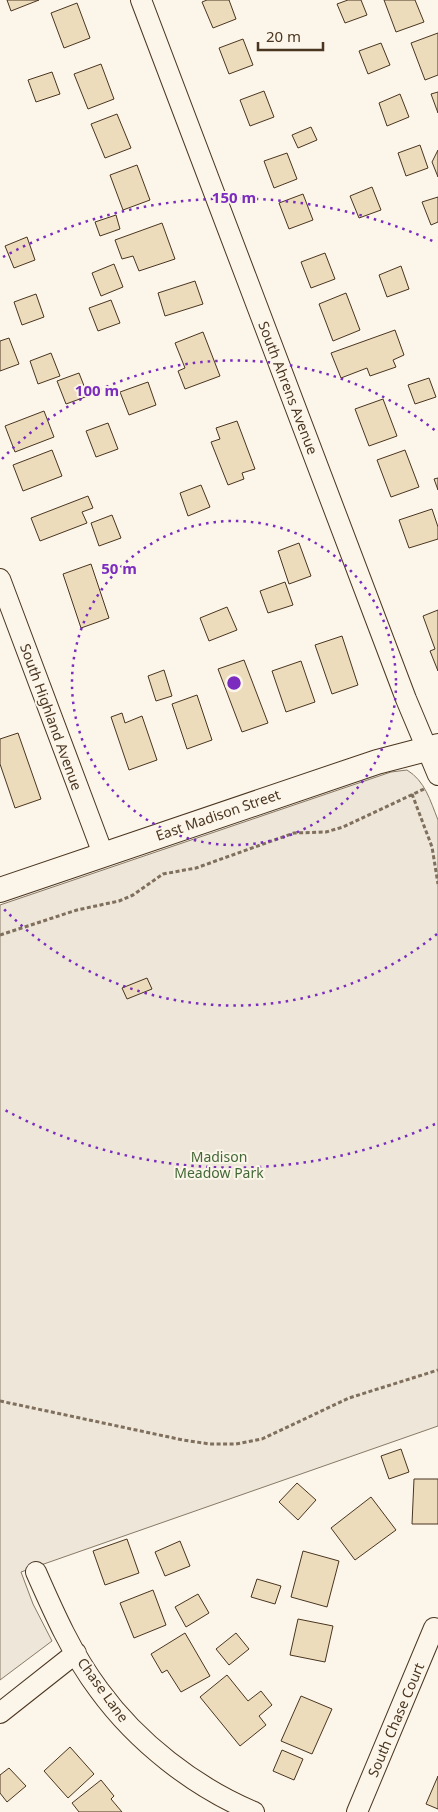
<svg xmlns="http://www.w3.org/2000/svg" width="438" height="1812" viewBox="0 0 438 1812" font-family="'Noto Sans',sans-serif">
	<rect width="100%" height="100%" fill="#fbf6e9"/>
	<path fill="#ede6d9" stroke="#887966" d="M407,770C425,781 430,800 438,820V1426L21,1572L33,1604L52,1641L0,1680V905L391,772Z"/>
	<path fill="#ecdcbc" stroke="#4a3520" d="M7,0H39L11,11Z
		M207,0H229L236,19L213,28L202,2Z
		M348,0H361L367,15L345,23L337,4Z
		M384,0H415L424,22L396,32Z
		M77,3L90,38L64,48L51,13Z
		M438,33V75L425,80L411,43Z
		M243,39L253,65L229,74L219,48Z
		M381,43L390,65L368,74L359,51Z
		M101,64L114,99L88,109L74,74Z
		M52,72L60,94L36,102L28,80Z
		M264,91L274,117L250,126L240,100Z
		M438,92V113L431,94Z
		M400,94L409,117L387,126L379,103Z
		M117,114L131,148L105,158L91,124Z
		M311,127L317,140L298,148L292,135Z
		M420,145L428,168L406,176L398,153Z
		M438,150V177L432,162Z
		M287,153L297,179L274,188L264,161Z
		M137,165L150,200L123,210L110,175Z
		M372,187L381,210L359,218L350,196Z
		M303,194L313,220L289,229L279,203Z
		M438,197V222L431,225L422,202Z
		M116,215L120,229L100,236L95,222Z
		M162,223L175,259L139,271L133,256L122,259L115,240Z
		M27,237L35,260L14,268L5,246Z
		M325,253L335,279L311,288L301,262Z
		M114,264L123,287L101,296L92,273Z
		M401,266L409,289L387,297L379,275Z
		M195,281L203,304L165,316L158,293Z
		M346,293L360,330L333,341L319,304Z
		M36,294L44,317L22,325L14,302Z
		M111,300L120,323L98,331L89,308Z
		M395,330L404,355L393,360L396,367L370,376L367,368L341,378L331,353Z
		M203,332L220,376L185,389L178,371L185,368L175,343Z
		M9,338L19,364L0,371V341Z
		M51,353L60,376L38,384L30,361Z
		M79,373L88,396L66,404L57,381Z
		M429,378L436,397L415,404L408,385Z
		M148,382L156,405L129,415L120,392Z
		M383,399L397,436L369,446L355,409Z
		M44,411L54,437L15,452L5,426Z
		M237,421L255,469L242,473L244,479L228,485L211,442L220,439L216,428Z
		M108,423L118,449L96,457L86,431Z
		M52,450L62,476L23,491L13,465Z
		M405,450L419,487L391,497L377,460Z
		M438,478V490L434,479Z
		M201,485L210,507L188,516L180,493Z
		M88,496L93,508L82,512L87,523L40,541L31,518Z
		M432,509L438,527V539L409,548L399,520Z
		M112,515L121,538L99,546L91,523Z
		M299,543L311,576L289,584L278,551Z
		M91,564L109,618L81,628L63,574Z
		M285,582L293,605L268,613L260,591Z
		M227,607L237,630L209,641L200,618Z
		M438,610V671L430,651L435,649L423,616Z
		M342,636L358,685L332,694L315,645Z
		M244,660L268,723L242,732L218,669Z
		M301,661L315,702L286,712L272,671Z
		M164,670L172,696L156,701L148,676Z
		M197,695L212,740L187,749L172,704Z
		M122,713L125,723L142,716L157,760L129,770L111,717Z
		M18,733L41,799L15,808L0,764V739Z
		M147,978L152,989L127,999L122,988Z
		M401,1449L409,1472L389,1479L381,1456Z
		M414,1479H438V1524H412Z
		M297,1483L316,1500L298,1520L279,1502Z
		M371,1497L396,1530L355,1560L331,1528Z
		M127,1539L139,1573L105,1585L93,1551Z
		M180,1541L190,1566L165,1576L155,1552Z
		M303,1551L339,1561L327,1607L291,1597Z
		M257,1579L281,1586L275,1604L251,1597Z
		M153,1590L166,1625L134,1638L120,1603Z
		M198,1594L209,1613L186,1627L175,1607Z
		M298,1619L333,1626L325,1662L290,1655Z
		M185,1633L210,1676L181,1692L167,1670L162,1673L151,1654Z
		M236,1633L249,1649L229,1665L216,1649Z
		M227,1675L248,1701L261,1691L272,1705L259,1716L266,1725L240,1746L200,1697Z
		M301,1696L332,1709L312,1754L281,1741Z
		M70,1747L94,1774L68,1798L44,1771Z
		M282,1750L303,1759L294,1780L273,1771Z
		M9,1768L26,1786L7,1802L0,1793V1775Z
		M438,1776V1809L426,1804Z
		M101,1780L114,1796L111,1799L122,1812H79L72,1803Z"/>
	<g fill="none" stroke-linecap="round" stroke-linejoin="round">
		<g stroke="#4a3520" stroke-width="22">
			<path id="minor" d="M141,0L406,699L438,775
				M0,579L103,854
				M36,1572C54,1613 72,1654 99,1690C137,1742 194,1787 254,1812
				M0,1713L76,1653
				M357,1812L434,1628"/>
		</g>
		<g stroke="#4a3520" stroke-width="26">
			<path id="tertiary" d="M0,890L377,762L438,746"/>
		</g>
		<path stroke="#7f6f5c" stroke-width="3" stroke-dasharray="4 2.5" stroke-linecap="butt" d="M412,794L432,847L438,884
			M0,935L77,910L119,901L133,895L163,874L196,868L294,833L326,832L343,827L424,789
			M0,1401L183,1440L210,1444H236L262,1439L349,1398L438,1370"/>
		<use href="#minor" stroke="#fbf6e9" stroke-width="20"/>
		<use href="#tertiary" stroke="#fbf6e9" stroke-width="24"/>
	</g>
	<g fill="none" stroke="#7b2cbf" stroke-width="2.5" stroke-dasharray="2.5 5">
		<circle cx="234" cy="683" r="162"/>
		<path d="M437 934A323 323 0 0 1 2 907M2 459A323 323 0 0 1 437 432"/>
		<path d="M435 1124A485 485 0 0 1 3 1109M3 257A485 485 0 0 1 435 242"/>
	</g>
	<g text-anchor="middle" stroke-width="4" stroke-linejoin="round" paint-order="stroke">
		<g font-size="14" fill="#4a3520" stroke="#fbf6e9">
			<text transform="translate(288 388) rotate(69)" y="5">South Ahrens Avenue</text>
			<text transform="translate(51 717) rotate(70)" y="5">South Highland Avenue</text>
			<text transform="translate(218 815) rotate(-19)" y="5">East Madison Street</text>
			<text transform="translate(103 1690) rotate(54)" y="5">Chase Lane</text>
			<text transform="translate(396 1720) rotate(-67)" y="5">South Chase Court</text>
		</g>
		<g font-size="14" fill="#436837" stroke="#fbf6e9">
			<text x="219" y="1162">Madison<tspan x="219" dy="16">Meadow Park</tspan></text>
		</g>
	</g>
	<circle cx="234" cy="683" r="8" fill="#7b2cbf" stroke="#fbf6e9" stroke-width="2.5"/>
	<g font-size="15" text-anchor="middle" font-weight="bold" fill="#7b2cbf" stroke="#fbf6e9" stroke-width="4" stroke-linejoin="round" paint-order="stroke">
		<text x="234" y="203">150 m</text>
		<text x="97" y="396">100 m</text>
		<text x="119" y="574">50 m</text>
	</g>
	<path d="M258 42v8h65v-8" fill="none" stroke="#4a3520" stroke-width="2.5"/>
	<text x="266" y="42" font-size="15" fill="#4a3520" stroke="#fbf6e9" stroke-width="4" paint-order="stroke">20 m</text>
</svg>
